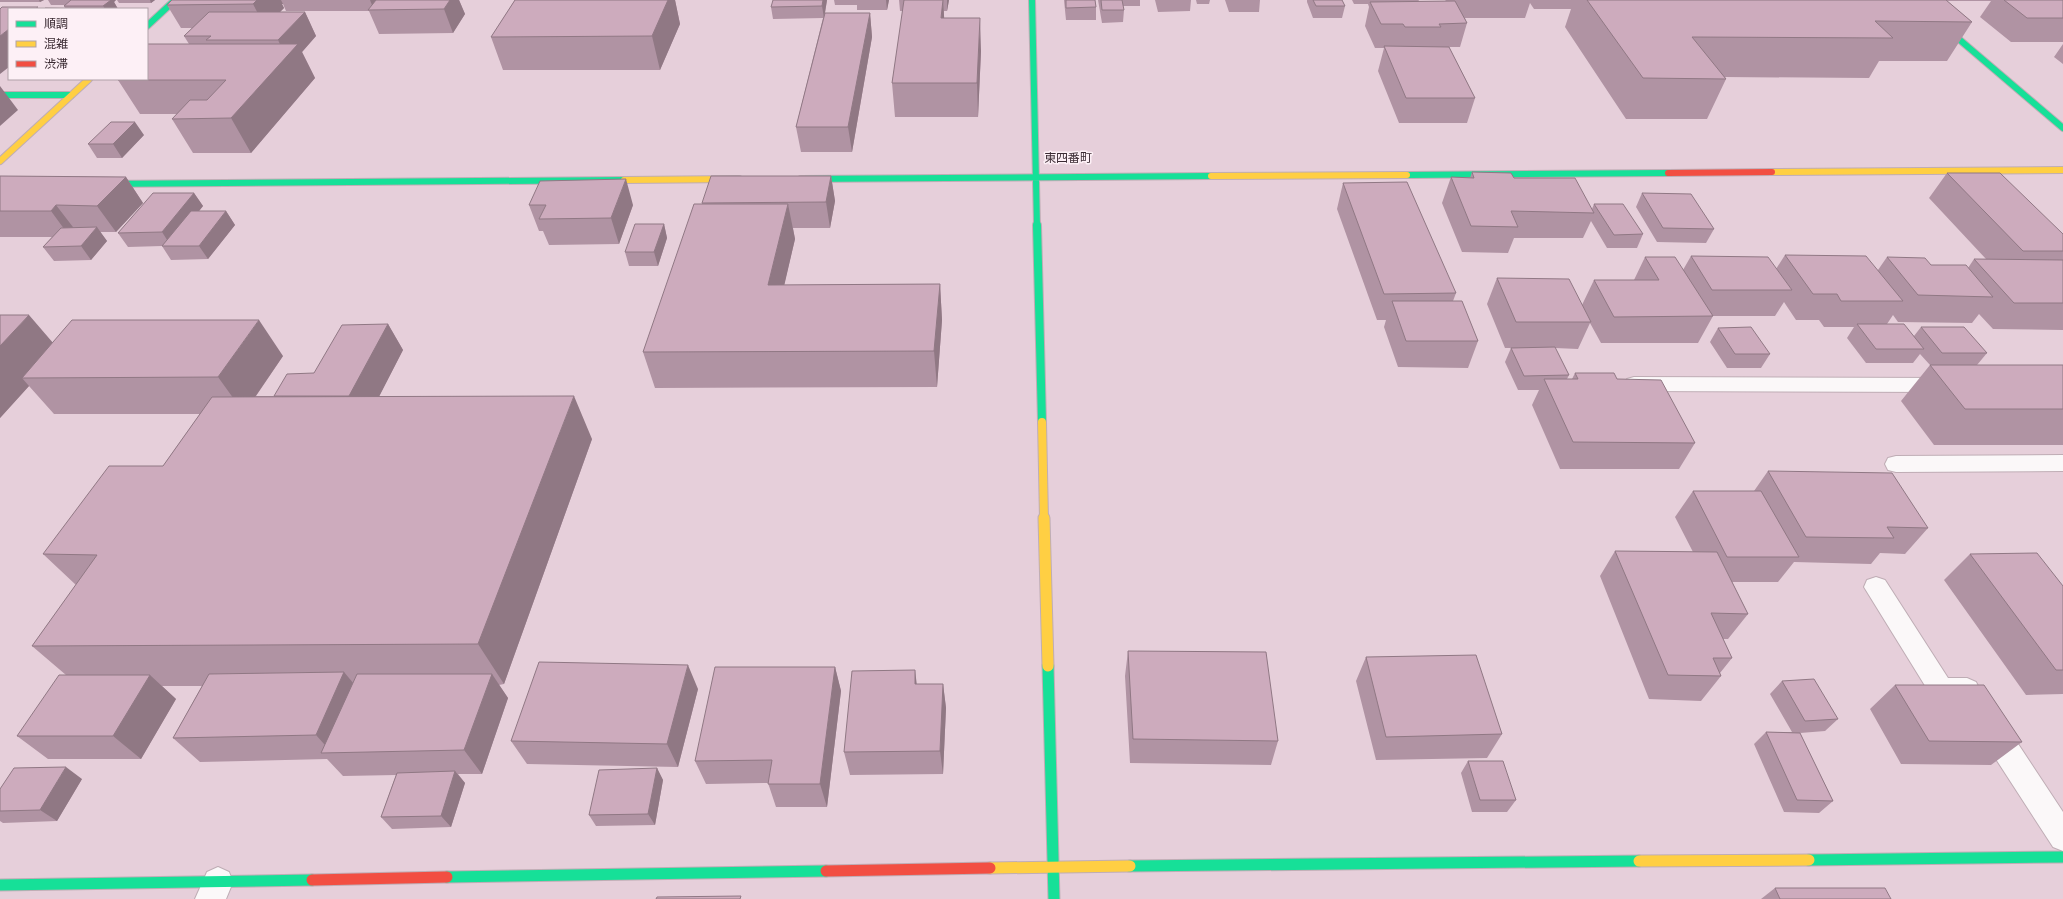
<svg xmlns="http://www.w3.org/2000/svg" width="2063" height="899" viewBox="0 0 2063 899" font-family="'Roboto Condensed','Noto Sans JP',sans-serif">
	<rect width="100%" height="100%" fill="#e6cfda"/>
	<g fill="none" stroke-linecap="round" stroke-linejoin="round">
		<g stroke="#bfadb5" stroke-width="2">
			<path id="lane" d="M2063,455V471L1896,472L1888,470L1885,464L1888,458L1896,456Z
				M1876,577L1885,580L1948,678H1967L1976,682L1980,690L1976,698C1962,703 1946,702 1932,697L1864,587L1867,580Z
				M1991,715L2001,718L2063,812V851L2053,847L1981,736L1977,727L1981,718Z"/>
		</g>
		<g stroke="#bfadb5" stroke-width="2">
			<path id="street" d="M1634,377L1944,378L1951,380L1954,385L1951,390L1944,392L1634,391L1627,389L1624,384L1627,379Z
				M218,867L229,872L233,882L226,899H195L207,872Z"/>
		</g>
		<g stroke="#bfadb5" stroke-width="8">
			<path id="fast-far2" d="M1032,0L1037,226
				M1913,0L2063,128
				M147,26L175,0
				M0,95H71
				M1407,175L1668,173
				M801,179L1211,176
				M99,184L624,180"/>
		</g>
		<g stroke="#bfadb5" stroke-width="10">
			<path id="fast-far1" d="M1037,225L1042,422"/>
		</g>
		<g stroke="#bfadb5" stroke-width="13">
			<path id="fast" d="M1048,666L1054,899
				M1809,860L2063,857
				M1130,866L1639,861
				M447,877L826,871
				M0,885L312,880"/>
		</g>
		<g stroke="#bfadb5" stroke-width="8">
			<path id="slow-far2" d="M0,161L89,79
				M1772,172L2063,170
				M1211,176L1407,175
				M624,180L739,179"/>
		</g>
		<g stroke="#bfadb5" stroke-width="10">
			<path id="slow-far1" d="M1042,422L1044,519"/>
		</g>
		<g stroke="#bfadb5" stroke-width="13">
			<path id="slow" d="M1044,518L1048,666
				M1639,861L1809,860
				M990,868L1130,866"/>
		</g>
		<g stroke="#bfadb5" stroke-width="8">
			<path id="jam-far1" d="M1668,173L1772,172"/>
		</g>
		<g stroke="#bfadb5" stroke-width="13">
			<path id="jam" d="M826,871L990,868
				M312,880L447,877"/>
		</g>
		<use href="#lane" fill="#fbf8f9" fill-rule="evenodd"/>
		<use href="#street" fill="#fbf8f9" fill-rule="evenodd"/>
		<use href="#fast-far2" stroke="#16e098" stroke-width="6"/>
		<use href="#fast-far1" stroke="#16e098" stroke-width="8"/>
		<use href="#fast" stroke="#16e098" stroke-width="11"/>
		<use href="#slow-far2" stroke="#ffcf43" stroke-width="6"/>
		<use href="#slow-far1" stroke="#ffcf43" stroke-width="8"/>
		<use href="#slow" stroke="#ffcf43" stroke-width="11"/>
		<use href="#jam-far1" stroke="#f24e42" stroke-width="6"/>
		<use href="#jam" stroke="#f24e42" stroke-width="11"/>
	</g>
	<path fill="#b093a3" d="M0,0H44L40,2H0Z
		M48,0H116L114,2L118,9H44L65,8L64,6L65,5H51Z
		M117,0H155L151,3H119Z
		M172,0H476H459L465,14L453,33L379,34L369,11H286L283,4H282L284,8L280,12H305L316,36L302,52L315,78L251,153H193L172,119L177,114H140L118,80L189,44L184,36L192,28H181L167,5Z
		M515,0H675L680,24L660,70H503L491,37Z
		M827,0L825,13H870L872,37L852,152H801L796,127L823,18L773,19L771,7Z
		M834,0H889L887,10H857V5H835Z
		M899,0H949L947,11H944V18L981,51L978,117H895L892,83L903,11H900Z
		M1064,0H1095L1096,7V20H1066Z
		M1098,0H1140V6H1123L1124,10L1123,22L1102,23Z
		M1155,0H1191L1190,11L1158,12Z
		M1196,0H1210L1209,4H1197Z
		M1225,0H1260L1259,12H1229Z
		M1307,0H1342L1345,6L1342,18H1313L1307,2Z
		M1352,0H1419L1418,2L1446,1L1445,0H2063V42H2011L1980,17L1991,1H1947L1972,22L1947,61H1879L1869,78L1725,77L1726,79L1707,119H1626L1565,27L1571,9H1534L1530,3L1525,18H1465L1467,23L1460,47H1449L1475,98L1467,123H1399L1378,71L1384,48H1375L1365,26L1369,7L1368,4H1354Z
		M2063,44V64L2054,57Z
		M144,135L122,158H97L88,144Z
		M1472,172L1514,178L1592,209L1594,204L1643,234L1637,248H1607L1591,221L1583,238H1514L1508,253L1462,252L1442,203L1451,177L1470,178Z
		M1947,173L2063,234V330L1993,329L1979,314L1972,323L1898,322L1893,315L1887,324L1914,336L1921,327L1987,353L1977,365H2063V445H1934L1901,401L1930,365L1920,354L1913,363H1866L1847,338L1854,327H1824L1819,320H1796L1784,302L1775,316H1713L1698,343H1601L1590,323L1578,349L1555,348L1569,375L1567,379H1572L1575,373L1617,379L1695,443L1679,469H1560L1532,405L1539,390H1518L1505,362L1511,348H1505L1487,304L1497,278L1582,305L1594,280H1634L1645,257L1683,270L1691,256L1776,269L1785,255L1878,270L1887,257L1931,265L1968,268L1974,259H1986L1929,198Z
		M0,176L126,177L143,203L116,232H100L107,241L91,260L54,261L43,247L52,237H0Z
		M831,176L835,201L830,228H793L795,239L784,285L940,284L942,320L937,387L655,388L643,352L702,203Z
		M1343,183L1456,293L1453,301L1478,341L1468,368L1398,367L1384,327L1386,320H1377L1337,209Z
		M194,193L203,206L199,211H226L235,225L208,259L171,260L162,246L128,247L118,233Z
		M1642,193L1714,229L1706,243L1657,242L1636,207Z
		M529,205H633L619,244L549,245L543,231H539Z
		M664,224L667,238L658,266H629L625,252Z
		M0,315L53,343L283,356L256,396H274L314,373L388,324L403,350L379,396L592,439L504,684L499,685L508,698L482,774H458L465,783L451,827L392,829L381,817L396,775L343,776L327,759L200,762L173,738L202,686H162L176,699L141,759H48L17,736L66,675L32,646L76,585L43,554L163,466L200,414H54L29,386L0,418Z
		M1718,328L1770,354L1761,368H1727L1710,342Z
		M1768,471L1928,528L1905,554L1880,553L1871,564L1794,562L1778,582H1732L1748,614L1728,639H1723L1732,658L1720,673L1721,676L1701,701L1649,699L1600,576L1615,551L1693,552L1675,517L1693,491H1754Z
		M1970,554L2063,586V694L2026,695L1944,580Z
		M1128,651L1278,741L1271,765L1130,763L1125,676Z
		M1366,657L1502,734L1487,758L1376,760L1356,681Z
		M835,667L841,691L827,807H776L768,783L706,784L695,761Z
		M1782,681L1838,719L1825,731L1800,733L1833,801L1819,813L1784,812L1754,744L1766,732H1792L1770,694Z
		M943,684L946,708L943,774L850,775L844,752Z
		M1895,685L2022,742L1991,765L1901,764L1870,709Z
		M698,689L678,767L527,764L511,741Z
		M1468,761L1516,800L1507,812H1472L1461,773Z
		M657,768L663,780L655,825L596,826L589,815Z
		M82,779L57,821L3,823L0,821V789Z
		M1775,888L1891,899H1761Z"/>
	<path fill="#907884" d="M39,0H44L40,2Z
		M105,0H116L114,2L118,9H105L103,6Z
		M150,0H155L151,3Z
		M257,0H281L283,4H282L284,8L265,27L253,4Z
		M370,0H385L374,10Z
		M450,0H459L465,14L453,33L444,9Z
		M668,0H675L680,24L660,70L652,36Z
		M823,0H827L824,18L822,6Z
		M886,0H889L887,10Z
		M943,0L945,31L941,18Z
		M947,0H949L947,11Z
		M305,12L316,36L302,52L315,78L251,153L231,118L286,57L278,40Z
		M870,13L872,37L852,152L848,127Z
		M980,18L981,51L978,117L977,83Z
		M9,29V67L0,74V36Z
		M0,86L18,110L0,126Z
		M135,122L144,135L122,158L113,144Z
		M831,176L835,201L830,228L826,202Z
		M126,177L143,203L116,232L97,206Z
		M626,179L633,205L619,244L611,218Z
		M194,193L203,206L171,246L162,232Z
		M788,204L795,239L776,321L768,285Z
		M56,205L76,231L70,237L51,211Z
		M226,211L235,225L208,259L199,246Z
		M664,224L667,238L658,266L654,252Z
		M97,227L107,241L91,260L81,246Z
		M940,284L942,320L937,387L934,351Z
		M29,315L60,351L22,378L29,386L0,418V346Z
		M259,320L283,356L244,413L218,377Z
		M388,324L403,350L362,430L345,403Z
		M574,396L592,439L504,684L478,644Z
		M688,665L698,689L678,767L667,744Z
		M835,667L841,691L827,807L820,784Z
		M915,670L918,694L915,684Z
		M344,672L364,696L332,753L316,735Z
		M492,674L508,698L482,774L464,750Z
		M150,675L176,699L141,759L113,736Z
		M943,684L946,708L943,774L940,751Z
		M66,767L82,779L57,821L40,810Z
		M657,768L663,780L655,825L648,814Z
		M455,771L465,783L451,827L441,816Z"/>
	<path fill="#cdabbd" stroke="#907884" d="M71,0H111L103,6H64Z
		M172,0H257L253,4L167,5Z
		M376,0H450L444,9L368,10Z
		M515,0H668L652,36L491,37Z
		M773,0H823L822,6L771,7Z
		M904,0H943L941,18H980L977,83H892Z
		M1066,0H1095L1096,7L1066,8Z
		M1101,0H1122L1124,10H1102Z
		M1313,0H1342L1345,6H1316Z
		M1587,0H1946L1972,22L1875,21L1893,38L1692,37L1726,79L1643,78Z
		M2004,0H2063V18H2027Z
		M1455,1L1467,23L1439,24L1441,27H1405L1403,24H1381L1370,2Z
		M2,7H38L35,9H9V29L0,36V9Z
		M45,8L104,9H44Z
		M209,12H305L278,40H206L211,36H184Z
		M825,13H870L848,127H796Z
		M147,44H298L231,118L172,119L190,100H207L226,80H118L120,79H147Z
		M1384,46L1449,47L1475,98H1406Z
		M111,122H135L113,144H88Z
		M1472,172L1511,173L1514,178H1575L1594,213L1511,211L1518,227L1471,226L1451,177L1474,178Z
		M1947,173H2000L2063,234V251H2023Z
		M0,176L126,177L97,206L56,205L51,211H0Z
		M711,176H831L826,202L702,203Z
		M626,179L611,218L539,219L546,205H529L540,181Z
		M1407,182L1456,293L1384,294L1343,183Z
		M153,193H194L162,232L118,233Z
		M1642,193L1691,194L1714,229L1663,228Z
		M694,204H788L768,285L940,284L934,351L643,352Z
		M1594,204H1623L1643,234L1614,235Z
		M191,211H226L199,246H162Z
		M635,224H664L654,252H625Z
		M97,227L81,246L43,247L61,228Z
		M1785,255L1866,256L1903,301H1841L1837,294H1813Z
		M1691,256L1768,257L1792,290H1712Z
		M1645,257H1675L1713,316L1614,317L1594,280H1659Z
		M1887,257L1925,258L1931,265H1966L1993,297L1918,295Z
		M1974,259L2063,260V303H2014Z
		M1497,278L1569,279L1591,322H1516Z
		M1392,301H1462L1478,341H1406Z
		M0,315H29L0,346Z
		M72,320H259L218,377L22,378Z
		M388,324L349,396H274L287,374L314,373L342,325Z
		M1857,324H1904L1924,349H1876Z
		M1751,327L1770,354H1735L1718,328Z
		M1921,327H1964L1987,353H1942Z
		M1555,347L1569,375L1524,376L1511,348Z
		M1930,365H2063V409H1965Z
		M1575,373H1614L1617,379L1661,380L1695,443L1573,442L1544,379H1578Z
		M574,396L478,644L32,646L97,555L43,554L109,466H163L212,397Z
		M1768,471L1892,473L1928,528L1887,527L1894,538L1806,537Z
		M1693,491H1761L1799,557H1727Z
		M1615,551L1717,552L1748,614L1711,613L1732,658H1713L1721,676L1668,675Z
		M2037,553L2063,586V670H2056L1970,554Z
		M1128,651L1266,652L1278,741L1133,739Z
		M1476,655L1502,734L1386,737L1366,657Z
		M539,662L688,665L667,744L511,741Z
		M715,667H835L820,784H768L772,760L695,761Z
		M915,670V684H943L940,751L844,752L852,671Z
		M344,672L316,735L173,738L209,674Z
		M357,674H492L464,750L321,753Z
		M59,675H150L113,736H17Z
		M1814,679L1838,719L1805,721L1782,681Z
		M1895,685H1984L2022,742L1929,741Z
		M1766,732L1800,733L1833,801L1797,800Z
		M1468,761H1503L1516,800H1480Z
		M66,767L40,810L0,811V789L14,768Z
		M657,768L648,814L589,815L599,770Z
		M455,771L441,816L381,817L397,773Z
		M1775,888H1885L1891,899H1780Z
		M741,896L740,899H656L657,897Z"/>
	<g text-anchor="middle" stroke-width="3" stroke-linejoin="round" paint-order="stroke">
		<g font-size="12" fill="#3a2a32" stroke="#fdf0f6">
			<text x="1068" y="162">東四番町</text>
		</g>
	</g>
	<rect x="8" y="8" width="140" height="72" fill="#fdf0f6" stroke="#afa1a8"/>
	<rect x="16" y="21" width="20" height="6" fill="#16e098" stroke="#afa1a8"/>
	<text x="44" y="28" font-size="12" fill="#3a2a32">順調</text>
	<rect x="16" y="41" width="20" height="6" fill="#ffcf43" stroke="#afa1a8"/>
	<text x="44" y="48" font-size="12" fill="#3a2a32">混雑</text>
	<rect x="16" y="61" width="20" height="6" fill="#f24e42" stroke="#afa1a8"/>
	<text x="44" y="68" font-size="12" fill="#3a2a32">渋滞</text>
</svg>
